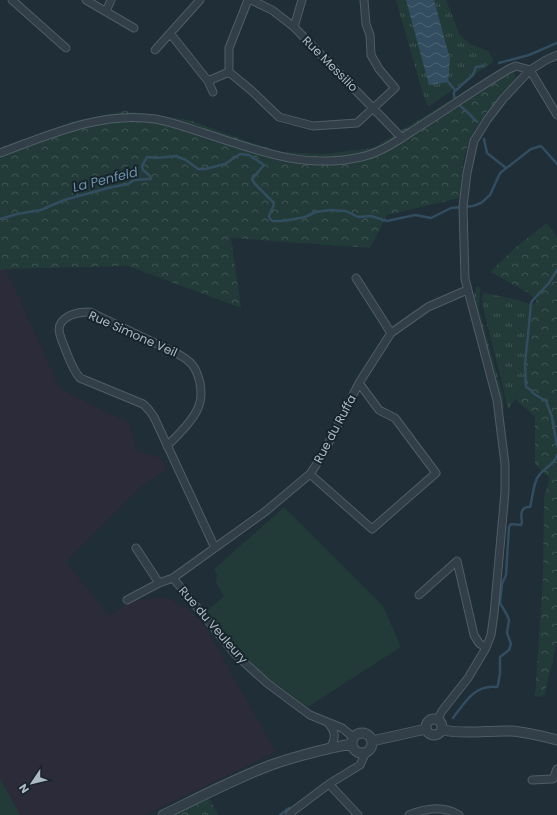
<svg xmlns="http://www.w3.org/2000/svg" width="557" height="815" viewBox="0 0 557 815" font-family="Poppins,sans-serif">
	<defs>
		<pattern id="grass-tufts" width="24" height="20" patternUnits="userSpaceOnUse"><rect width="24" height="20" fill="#223b38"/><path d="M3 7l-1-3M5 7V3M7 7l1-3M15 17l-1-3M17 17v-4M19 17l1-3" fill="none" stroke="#3f5553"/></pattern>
		<pattern id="forest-crowns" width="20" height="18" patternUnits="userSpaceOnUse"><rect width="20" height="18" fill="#223b38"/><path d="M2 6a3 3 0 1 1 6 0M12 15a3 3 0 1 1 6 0" fill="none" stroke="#3f5553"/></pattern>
		<pattern id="water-waves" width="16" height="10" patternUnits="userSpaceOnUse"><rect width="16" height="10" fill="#324d60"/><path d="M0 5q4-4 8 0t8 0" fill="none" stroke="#4d6575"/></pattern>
	</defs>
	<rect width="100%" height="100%" fill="#1f2e37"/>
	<path fill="#2b2b39" d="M6,269L60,389L129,423L137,451L161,458L166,469L141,487L66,562L109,615L134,600L166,597L187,608L205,626L276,752L145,815H0V271Z"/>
	<path fill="url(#grass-tufts)" d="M396,0H446L460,35L470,44L488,51L494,61L428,107L422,91Z
		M477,286L480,288L479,309L503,395L504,408L502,411L495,376L475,308L473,296Z
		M484,293C498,296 518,299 530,304L527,329L524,384L508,410L502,383L483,308L482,296Z"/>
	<path fill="url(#forest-crowns)" d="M509,64L517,79C495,101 473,124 465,155C461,168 462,184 460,198L387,215L370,248L231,238L241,308L128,266L7,269L0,271V149L27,140L71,122L125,111L189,120L252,143L282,152L322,154L373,148Z
		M547,223L557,237V642L544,697L535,696L543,578L544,497L550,478L535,465V417L515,399L524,384L529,312L530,304H534L537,299L532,297L529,293L490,272L516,247Z
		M209,798L218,815H176Z"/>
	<path fill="#223b38" d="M284,507L383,606L401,647L308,707L260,672L231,644L207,611L224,596L216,583L217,575L214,569Z
		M0,778L20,815H0Z"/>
	<path fill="url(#water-waves)" d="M406,0H434L450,59L448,82L429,85Z"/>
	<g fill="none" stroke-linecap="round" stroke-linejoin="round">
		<path stroke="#324d60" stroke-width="2.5" d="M499,63L529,55L557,43
			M448,82L455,90
			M476,121C473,118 470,114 466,111C460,105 453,103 454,92L473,75L476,67L484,66
			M484,139L487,153L506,168
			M0,219L17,214L41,210L64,200L108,188L128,184L134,180L150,179H151L150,176L143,170L142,166L147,157L157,158L176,156L186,160L198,169H205L225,164L240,154L249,155L264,165L252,179L255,184L274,203L273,207L269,216L270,219L273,221H281L295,219L305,217L316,212L330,210L346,211L358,217L371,216L387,221L415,215L431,218L451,208L473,206L481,203L490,195L500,173L531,149L541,146L557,164
			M557,270L549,283L532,301L531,304L525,364L526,387L531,390L534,394L546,401L552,417L557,446
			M453,718C465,702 475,684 497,687L498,685L500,673V657L509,650L511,644L507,633L509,620L507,615L500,603L502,584L506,575L509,527L511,524L521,525L522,522C521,516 520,509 527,507H530C533,497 533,481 540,474C546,467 555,464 557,455
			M280,815L289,808"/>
		<g stroke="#505d66" stroke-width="9">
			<path id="minor" d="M12,0L66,48
				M86,0L134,28
				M248,0L229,48V72L252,91L279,117L313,126L357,123L395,88L379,69L371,55L370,35L366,24L364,0
				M251,0L272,10L294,27L402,138
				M106,11L111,0
				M294,27L302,0
				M173,37L208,81L229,72
				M155,50L200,0
				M530,70L557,115
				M208,81L213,92
				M0,153C49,135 101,111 155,119C172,122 188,128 204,133C256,150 305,170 361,157C381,153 400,139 417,128C448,109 478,87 509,69L516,66L530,70
				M356,278L391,333
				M167,446C178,435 197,417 200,402C202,395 201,389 200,383C196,366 191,361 176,353L90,312C82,312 75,313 69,316C52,325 61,337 66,351C70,361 73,370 80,378L143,404L149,410L154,417L215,548
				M310,474L372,529L436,473L395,418L379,410L359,383
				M136,548L159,583L173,578L266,511L310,474L322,456L359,383L391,333L428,307L467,290
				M173,578L236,655L267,683L310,715L342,728L353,737
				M419,595L457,561L474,635L479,643L486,648
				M127,600L159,583
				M438,719L442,711L468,678L486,648L491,635L494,614L505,492V464L497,400L465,279L463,207L467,173L474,141L487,120L503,99L530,70L546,60L557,55
				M328,723C336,732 336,738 330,748
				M532,780L553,779L557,769
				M329,784L358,815
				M289,815L293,811L329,784L360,765L366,752
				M409,815C426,808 443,805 459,815"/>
		</g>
		<g stroke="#505d66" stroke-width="11">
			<path id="tertiary" d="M426 727a8 8 0 1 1 16 0a8 8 0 1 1-16 0Z
				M443,730C466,735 488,730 511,731C527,732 542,736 557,740
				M352 743a10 10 0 1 1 20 0a10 10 0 1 1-20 0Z
				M372,741L426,729
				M163,815C198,798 234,779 271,765C297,756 324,749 351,744"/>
		</g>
		<use href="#minor" stroke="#333f48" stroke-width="7"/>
		<use href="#tertiary" stroke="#333f48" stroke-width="9"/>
	</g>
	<g text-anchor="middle" stroke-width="4" stroke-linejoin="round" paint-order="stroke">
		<g font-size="12" fill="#adbac5" stroke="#18242c">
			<text transform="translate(330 64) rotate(45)" y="4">Rue Messilio</text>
			<text transform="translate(133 334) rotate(24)" y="4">Rue Simone Veil</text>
			<text transform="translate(335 429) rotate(-62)" y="4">Rue du Ruffa</text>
			<text transform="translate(213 625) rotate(49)" y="4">Rue du Veuleury</text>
		</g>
		<g font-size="13" font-style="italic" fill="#6c91aa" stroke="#18242c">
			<text transform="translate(105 179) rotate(-14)" y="5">La Penfeld</text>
		</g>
	</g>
	<g transform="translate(32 783) rotate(235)" stroke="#18242c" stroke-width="3" paint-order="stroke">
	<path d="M0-3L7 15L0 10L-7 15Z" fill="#adbac5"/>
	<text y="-6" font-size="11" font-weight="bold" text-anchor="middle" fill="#adbac5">N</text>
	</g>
</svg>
